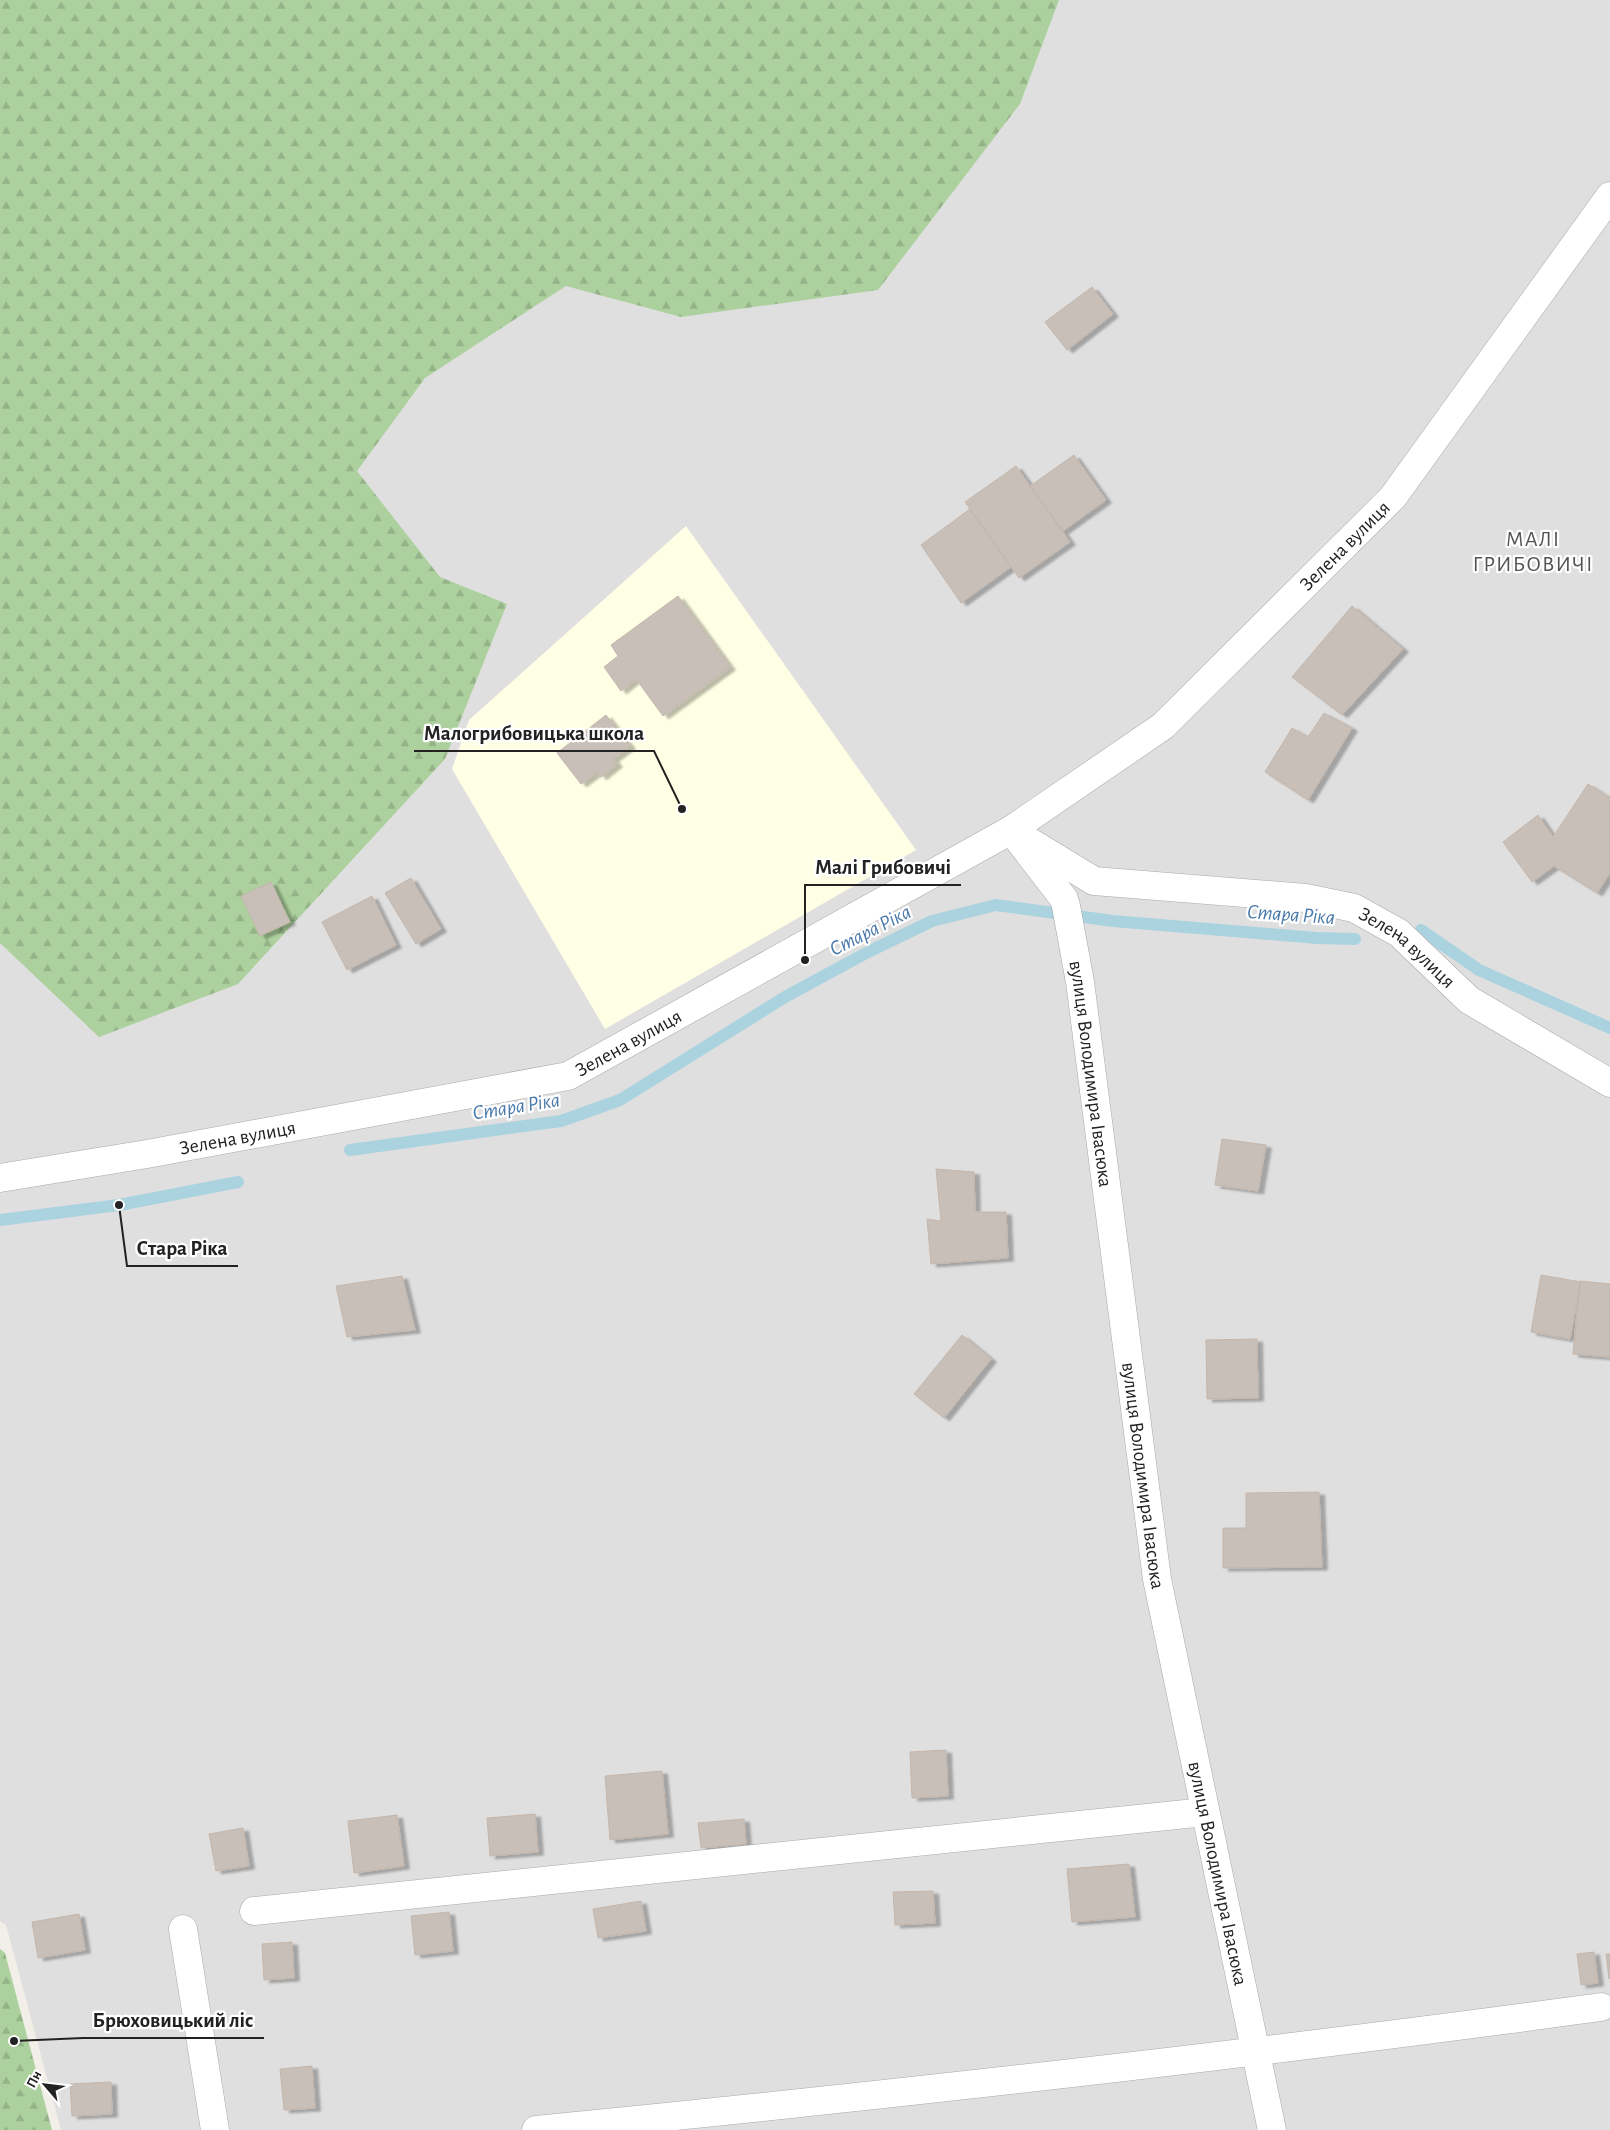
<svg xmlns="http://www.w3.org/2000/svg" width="1610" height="2130" viewBox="0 0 1610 2130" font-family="'Alegreya Sans',sans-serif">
	<defs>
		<pattern id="forest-firs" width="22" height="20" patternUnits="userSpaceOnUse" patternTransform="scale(1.25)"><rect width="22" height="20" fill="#add19e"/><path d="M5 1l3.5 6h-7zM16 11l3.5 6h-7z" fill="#95b388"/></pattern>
		<filter id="shadow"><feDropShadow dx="5.5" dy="3" stdDeviation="1" flood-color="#0004"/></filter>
	</defs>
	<rect width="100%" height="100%" fill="#f2efe9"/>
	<path fill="#e0dfdf" d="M0,0H1610V2130H61L6,1925L0,1921Z"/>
	<path fill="#ffffe5" d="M686,526L916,850L605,1029L452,769L469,720Z"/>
	<path fill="url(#forest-firs)" d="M0,0H1059L1020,104L878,290L681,317L566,286L425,378L357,471L440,577L507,604L445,759L238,984L99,1037L0,943Z
		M0,1949L5,1953L52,2130H0Z"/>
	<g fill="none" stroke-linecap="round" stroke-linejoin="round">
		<path stroke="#aad3df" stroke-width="12" d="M1421,930L1479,970L1610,1028
			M350,1150L561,1121L620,1100L785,997L868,952L932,921L996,905L1113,921L1317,938L1355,939
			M0,1220L119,1205L238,1182"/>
	</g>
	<path fill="#c7bfb8" stroke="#c4b6ab" filter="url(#shadow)" d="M1092,287L1113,314L1067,350L1045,322Z
		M1074,455L1106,500L1063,531L1030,486Z
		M1016,466L1070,542L1019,578L965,502Z
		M970,509L1011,567L961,603L921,545Z
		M678,596L730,667L663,716L636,679L621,691L604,667L618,656L611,645Z
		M1352,606L1403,649L1342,715L1292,677Z
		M1324,713L1352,728L1308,800L1265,772L1292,728L1308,737Z
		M606,715L630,746L613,759L617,764L601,777L597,772L581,784L557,753Z
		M1588,784L1610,798V873L1597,893L1554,866L1532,882L1503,842L1538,815L1553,837Z
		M411,878L441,929L416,944L385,893Z
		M271,882L290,922L260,936L241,896Z
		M372,896L396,945L347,970L322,922Z
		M1222,1139L1266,1145L1258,1191L1215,1185Z
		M936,1169L974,1172L975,1212H1006L1008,1258L931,1264L927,1219L941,1221Z
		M1541,1275L1581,1282L1570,1339L1531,1332Z
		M402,1276L415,1330L347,1337L336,1286Z
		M1580,1281L1610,1284V1357L1573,1354Z
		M962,1335L991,1359L944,1418L914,1394Z
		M1257,1339L1258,1398L1207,1399L1206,1340Z
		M1319,1492L1322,1567L1223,1568V1528H1246V1493Z
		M946,1750L948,1796L912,1798L910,1752Z
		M662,1771L668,1834L610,1840L605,1776Z
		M535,1814L538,1852L490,1856L487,1818Z
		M397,1815L404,1866L354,1873L348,1821Z
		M744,1819L746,1844L701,1848L698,1823Z
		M243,1828L249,1866L216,1871L209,1834Z
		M1129,1864L1135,1917L1072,1922L1067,1869Z
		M933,1891L935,1923L895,1925L893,1892Z
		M641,1901L646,1931L598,1938L593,1909Z
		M449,1912L453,1951L415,1955L411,1916Z
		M79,1914L85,1950L38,1958L32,1922Z
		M292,1942L294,1978L264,1980L262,1944Z
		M1594,1952L1598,1983L1581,1985L1577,1954Z
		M1606,1954H1610L1609,1979Z
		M312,2066L315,2108L284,2110L280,2069Z
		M111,2082L112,2114L72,2116L70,2084Z"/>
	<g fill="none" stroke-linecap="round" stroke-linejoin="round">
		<g stroke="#a9a9a9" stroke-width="29">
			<g id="minor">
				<path id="s1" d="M1011,830L1064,899L1066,906L1080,982L1157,1579L1272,2130"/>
				<path id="s2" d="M1025,839L1094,881L1306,898L1354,908L1399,933L1469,1000L1610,1083"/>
				<path id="s3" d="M0,1178L147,1154L568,1076L1011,830L1163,726L1393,497L1610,196"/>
				<path d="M254,1911L1205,1812"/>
				<path d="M183,1929L215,2130"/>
				<path d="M536,2130C892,2095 1247,2055 1601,2007"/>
			</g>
		</g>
		<use href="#minor" stroke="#fff" stroke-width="28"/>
	</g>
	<g text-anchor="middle" stroke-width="4.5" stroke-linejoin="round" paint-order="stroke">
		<g font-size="20" fill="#222" stroke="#fff">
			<text dy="7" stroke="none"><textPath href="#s3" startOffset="1524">Зелена вулиця</textPath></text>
			<text dy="7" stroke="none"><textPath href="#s2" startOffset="409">Зелена вулиця</textPath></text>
			<text dy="7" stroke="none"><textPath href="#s3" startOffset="646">Зелена вулиця</textPath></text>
			<text dy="7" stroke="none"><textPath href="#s1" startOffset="264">вулиця Володимира Івасюка</textPath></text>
			<text dy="7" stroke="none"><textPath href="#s3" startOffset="241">Зелена вулиця</textPath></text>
			<text dy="7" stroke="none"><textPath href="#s1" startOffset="669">вулиця Володимира Івасюка</textPath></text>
			<text dy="7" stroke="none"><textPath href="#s1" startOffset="1074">вулиця Володимира Івасюка</textPath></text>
		</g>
		<g font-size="21" font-style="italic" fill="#4a7aab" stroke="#fff">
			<text transform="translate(1291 914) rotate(4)" y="7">Стара Ріка</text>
			<text transform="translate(870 930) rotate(-27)" y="7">Стара Ріка</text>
			<text transform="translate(516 1106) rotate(-9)" y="7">Стара Ріка</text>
		</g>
		<g font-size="22" letter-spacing="1" fill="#555" stroke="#fff">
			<text x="1533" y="546">МАЛІ<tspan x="1533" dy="25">ГРИБОВИЧІ</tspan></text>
		</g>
	</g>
	<path fill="none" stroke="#222" stroke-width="2" d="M682 809L654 751H414M805 960L805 885H961M119 1205L127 1266H238M14 2041L83 2038H264"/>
	<g fill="#222" stroke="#fff" stroke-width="2">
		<circle cx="682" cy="809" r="5"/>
		<circle cx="805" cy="960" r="5"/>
		<circle cx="119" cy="1205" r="5"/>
		<circle cx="14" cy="2041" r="5"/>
	</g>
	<g font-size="21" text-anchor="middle" font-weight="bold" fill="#222" stroke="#fff" stroke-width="4.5" stroke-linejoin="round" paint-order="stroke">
		<text x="534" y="740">Малогрибовицька школа</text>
		<text x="883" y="874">Малі Грибовичі</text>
		<text x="182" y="1255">Стара Ріка</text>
		<text x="173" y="2027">Брюховицький ліс</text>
	</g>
	<g transform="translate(45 2085) rotate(298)" stroke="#ffffff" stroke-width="4" paint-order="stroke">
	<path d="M0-4L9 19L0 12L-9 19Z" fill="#222222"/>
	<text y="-8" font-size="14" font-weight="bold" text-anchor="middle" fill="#222222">Пн</text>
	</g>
</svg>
